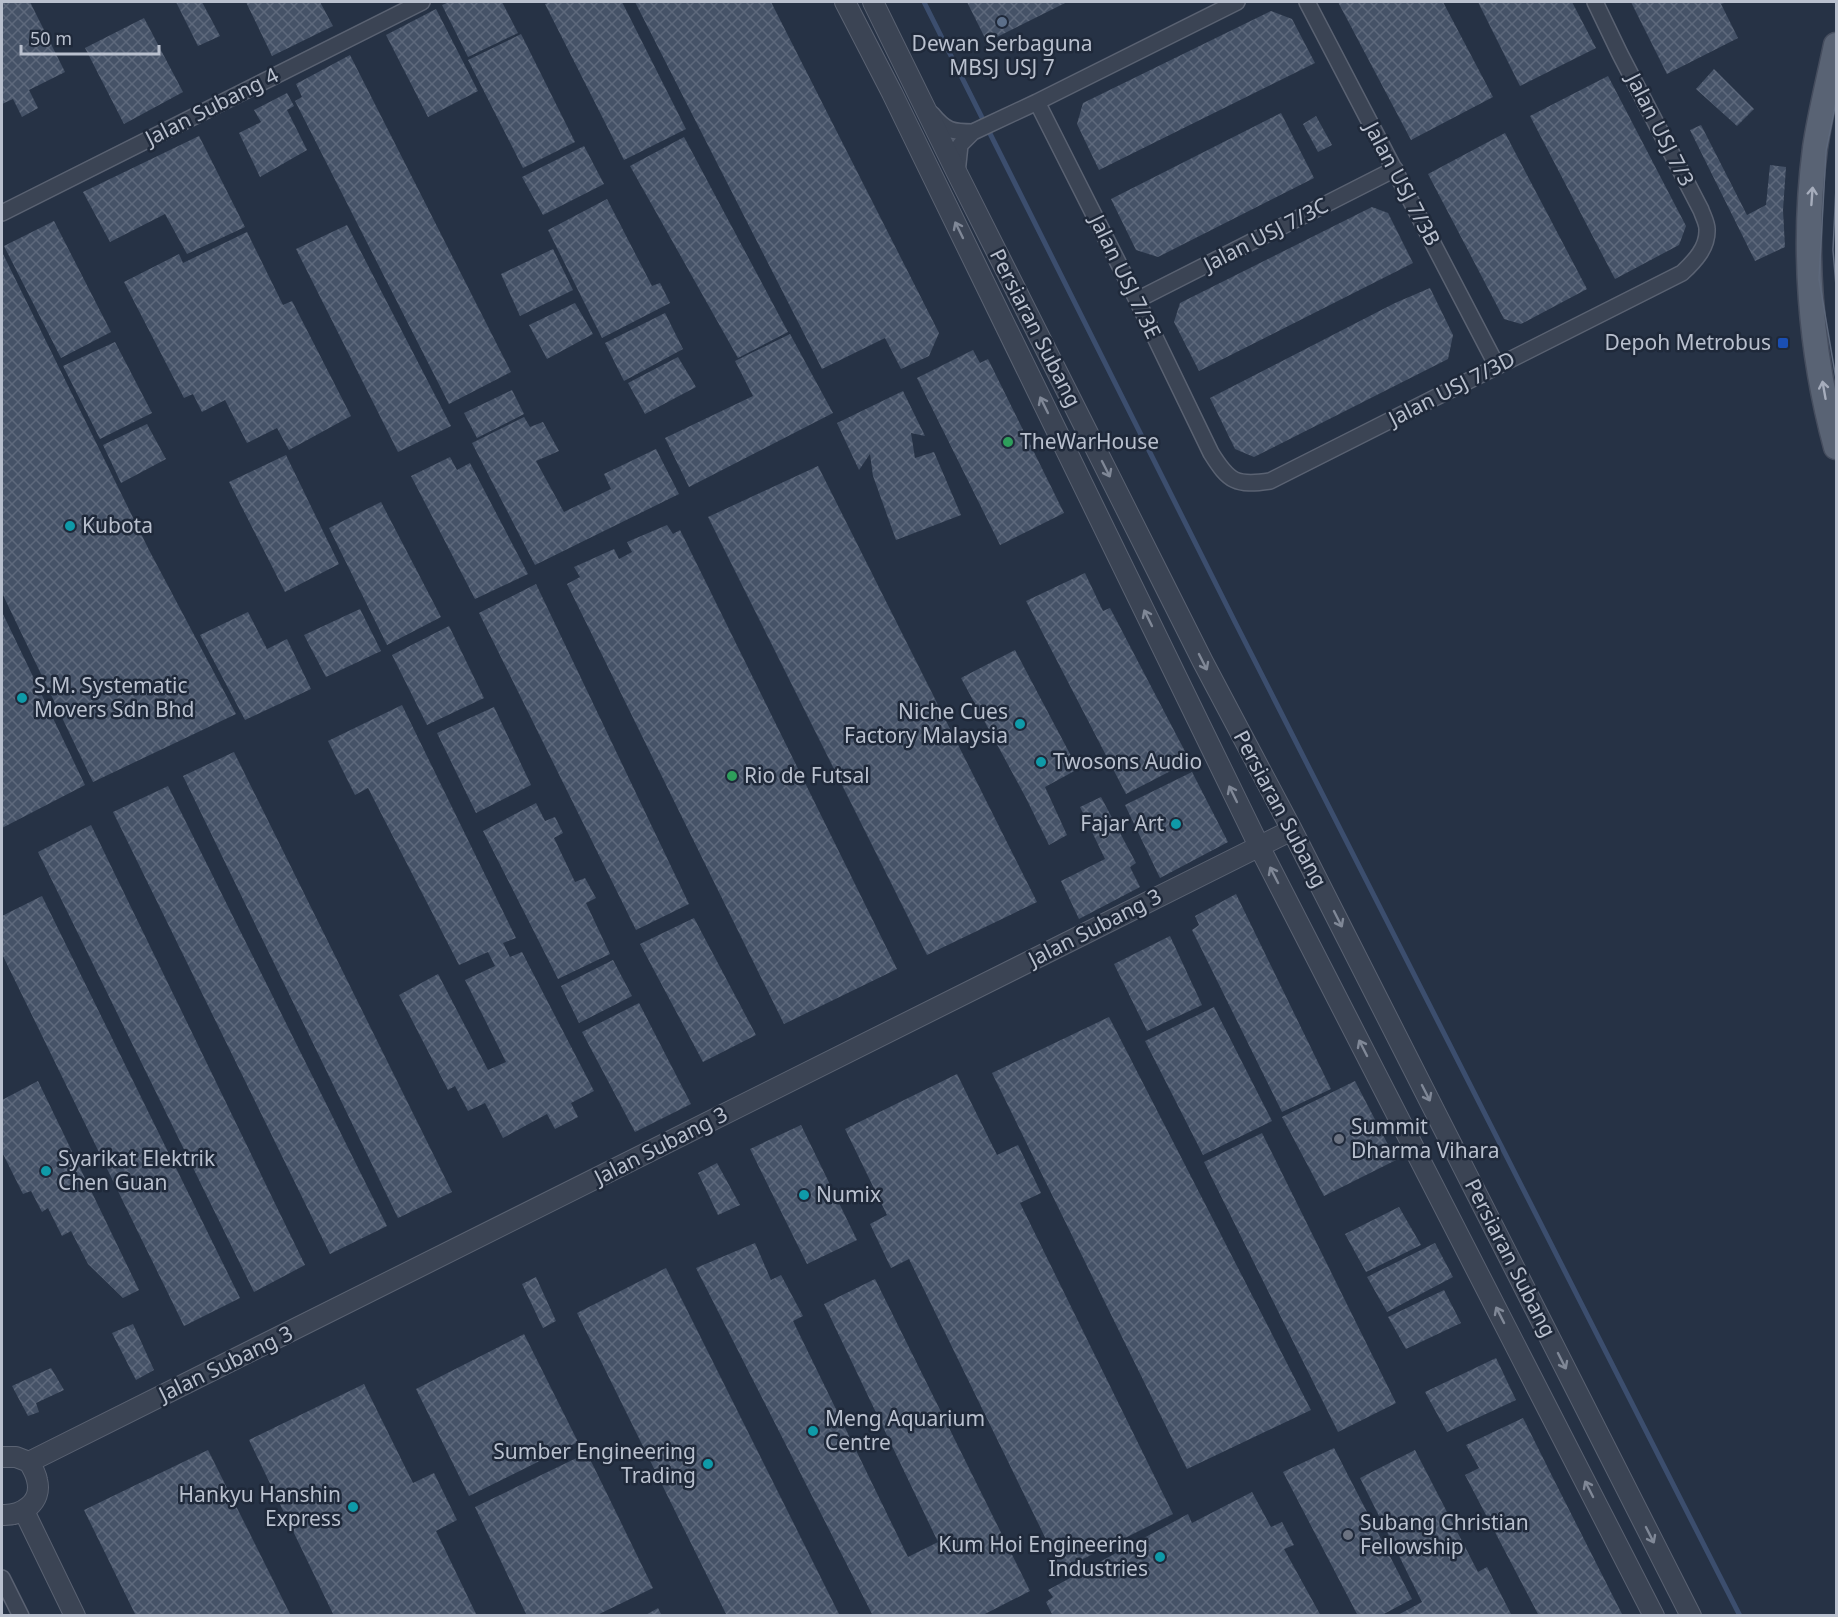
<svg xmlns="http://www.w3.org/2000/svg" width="1838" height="1617" viewBox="0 0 1838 1617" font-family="'Noto Sans',sans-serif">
	<defs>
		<pattern id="building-cross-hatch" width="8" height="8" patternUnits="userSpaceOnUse" patternTransform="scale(1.5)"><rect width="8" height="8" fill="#455267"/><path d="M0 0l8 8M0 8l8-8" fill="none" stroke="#5e697c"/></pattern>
	</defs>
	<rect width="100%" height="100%" fill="#263245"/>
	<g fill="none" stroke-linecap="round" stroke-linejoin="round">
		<path stroke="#3c4e6e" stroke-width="5" d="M924,2L1235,622L1740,1616"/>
	</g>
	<path fill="url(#building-cross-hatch)" d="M2,2H30L65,72L29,90L38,108L22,117L13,99L2,104Z
		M176,2H202L220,36L198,46Z
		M246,2H320L333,26L272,56Z
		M449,2H502L518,33L468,57L442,5Z
		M550,2H622L686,129L624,160L545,4Z
		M635,2H771L939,333L929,356L901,369L885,338L822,369Z
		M967,2H1067L987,42Z
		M1338,2H1443L1493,97L1411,140Z
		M1478,2H1572L1596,48L1520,86Z
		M1631,2H1727L1721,4L1738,38L1667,74Z
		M436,9L478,91L428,117L386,35Z
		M1271,11L1292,19L1315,63L1099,170L1077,124L1083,103Z
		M144,18L183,92L124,124L85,48Z
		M521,34L575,142L523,168L468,60Z
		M350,55L511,372L449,404L295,101L302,97L296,84Z
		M1714,69L1754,109L1737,126L1696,89Z
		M1608,76L1686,226L1679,245L1615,279L1530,116Z
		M287,93L294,106L287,110L307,150L260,177L239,133L261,122L254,110Z
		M1281,113L1314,178L1158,257L1136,250L1111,199Z
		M1316,116L1332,145L1318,152L1303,124Z
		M1701,125L1747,215L1766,205L1770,165L1786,167L1783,210L1785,247L1755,261L1690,130Z
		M1505,133L1587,289L1521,324L1504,319L1428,174Z
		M199,136L245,227L187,254L165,214L110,242L83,192Z
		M684,137L788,332L738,358L630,166Z
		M584,146L604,184L543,215L522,177Z
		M607,199L652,286L660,283L670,303L602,338L548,230Z
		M1372,207L1388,213L1413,263L1199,371L1174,322L1180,303Z
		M54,221L111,332L61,358L4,246Z
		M347,225L451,426L398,452L296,249Z
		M247,232L283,305L292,301L351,416L289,450L277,428L247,443L225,400L202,412L193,394L184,398L124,282L179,254L183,263Z
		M553,249L573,290L520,316L501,274Z
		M2,252L149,550L236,714L93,782L2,593Z
		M1430,288L1453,335L1448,359L1254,457L1235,449L1210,398L1395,303Z
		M575,303L593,334L547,359L529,325Z
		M665,313L683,349L624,381L605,343Z
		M790,334L833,413L689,487L665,438L753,396L735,361Z
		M115,342L152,413L100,439L63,366Z
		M973,350L980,363L988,359L1064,513L1000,545L917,378Z
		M678,357L696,387L645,414L628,383Z
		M512,390L524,414L477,438L464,413Z
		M903,391L925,436L911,433L915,458L934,452L961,515L896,540L873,476L870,454L859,470L837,423Z
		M524,417L530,427L543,422L559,451L536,461L564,512L611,489L604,474L656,449L679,494L535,565L472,443Z
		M147,424L166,459L121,483L103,445Z
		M286,455L339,564L285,592L229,482Z
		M450,457L457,470L470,463L528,574L475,599L411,476Z
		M818,466L1037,902L927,955L708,517Z
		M381,502L441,617L387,645L329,528Z
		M667,525L673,534L680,530L897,969L784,1024L567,584L580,577L574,567L614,549L619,559L632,552L627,542Z
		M1085,573L1103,611L1110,608L1190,761L1126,794L1026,601Z
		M536,584L689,904L636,930L479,613Z
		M360,609L381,651L326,677L304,635Z
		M2,612L85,785L2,828Z
		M248,612L267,649L287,639L311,689L245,720L200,635Z
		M449,626L484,698L427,725L392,655Z
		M1015,650L1078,769L1045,787L1067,835L1049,845L1026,798L961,678Z
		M402,705L516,938L503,943L510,957L522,952L594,1091L571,1103L578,1117L555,1129L547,1114L503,1138L485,1103L468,1111L455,1086L448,1090L399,995L438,974L488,1070L506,1062L465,980L495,966L488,952L459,965L368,788L355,795L328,741Z
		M494,707L531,785L476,813L437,733Z
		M234,752L452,1192L398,1218L183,776Z
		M1192,772L1228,842L1160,878L1125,805Z
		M168,786L387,1226L330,1254L113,812Z
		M1101,797L1136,863L1130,867L1140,887L1079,919L1061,881L1105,859L1080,807Z
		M536,803L545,821L555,817L563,833L554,838L575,882L585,878L596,898L586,903L610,954L558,979L483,831Z
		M91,825L305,1265L254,1292L38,852Z
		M1236,894L1331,1089L1282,1112L1192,930L1199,925L1195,916Z
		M42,896L240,1298L184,1326L2,954V916Z
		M694,918L756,1035L703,1062L640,944Z
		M1170,936L1202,1005L1147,1031L1114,964Z
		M613,960L632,996L579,1023L561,986Z
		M639,1003L691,1104L635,1132L582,1032Z
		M1214,1007L1272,1121L1203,1155L1145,1041Z
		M1109,1017L1311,1410L1187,1469L992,1073Z
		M957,1074L997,1155L1018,1145L1041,1193L1020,1203L1173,1514L1061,1570L909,1259L891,1268L870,1224L887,1215L845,1129Z
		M38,1081L139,1290L123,1298L88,1264L71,1231L62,1236L48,1208L42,1212L31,1191L23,1194L2,1152V1100Z
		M1355,1081L1396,1160L1324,1196L1282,1117Z
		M801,1125L857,1240L807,1264L750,1149Z
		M1262,1133L1396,1403L1338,1432L1204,1162Z
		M717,1163L740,1205L718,1215L698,1173Z
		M1399,1207L1421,1245L1366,1272L1345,1234Z
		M755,1243L771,1280L781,1275L803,1316L793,1321L908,1557L938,1542L824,1304L875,1279L1030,1591L981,1616H873L696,1268Z
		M1435,1243L1453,1277L1387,1312L1367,1277Z
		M666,1268L840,1616H727L577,1313Z
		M536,1277L556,1321L543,1328L522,1284Z
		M1444,1290L1461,1323L1406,1349L1388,1317Z
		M133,1324L154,1370L136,1380L112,1333Z
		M524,1334L578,1442L469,1496L416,1389Z
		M1496,1358L1516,1400L1447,1432L1425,1392Z
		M51,1368L64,1390L36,1403L39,1412L28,1416L12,1386Z
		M364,1384L413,1483L434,1473L457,1520L436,1531L477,1616H334L249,1440Z
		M1523,1418L1554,1480L1623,1616H1539L1465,1475L1479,1468L1466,1445Z
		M1334,1448L1412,1599L1380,1616H1358L1283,1472Z
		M208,1450L291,1616H136L84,1510Z
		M1415,1450L1478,1572L1487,1567L1512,1616H1396L1422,1602L1360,1478Z
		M587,1453L653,1588L595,1616H527L475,1507Z
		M1252,1492L1271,1527L1282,1522L1294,1545L1284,1549L1321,1616H1053L1046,1602L1053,1597L1048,1590L1188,1514L1192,1523Z
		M658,1608L662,1616H644Z"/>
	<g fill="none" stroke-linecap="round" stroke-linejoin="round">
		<g stroke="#5a6272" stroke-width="18">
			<path id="minor" d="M1307,2L1497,366
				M1037,102L1137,300L1211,453C1229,482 1236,486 1270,481L1682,273C1695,261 1708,247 1707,229C1707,223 1703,216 1701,210L1620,54L1595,2
				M932,114C946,131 952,132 973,132
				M957,173L960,145L973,132L1037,102L1237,2
				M2,213L422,2
				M1137,300L1395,169
				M2,1578L21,1616"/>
		</g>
		<g stroke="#5a6272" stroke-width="22">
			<path id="tertiary" d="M845,2L892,93L1259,846L1654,1616
				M873,2L957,173L1203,662L1292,830L1691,1616
				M2,1457H16L29,1462C32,1467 36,1474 37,1480C43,1503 21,1516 2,1515
				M29,1462L1292,830
				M24,1511L75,1616"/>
		</g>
		<g stroke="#454d5e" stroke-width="27">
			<path id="primary" d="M1836,45C1829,79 1820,114 1815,148C1802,247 1810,351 1836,447"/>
		</g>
		<use href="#minor" stroke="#3b4454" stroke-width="15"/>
		<use href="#tertiary" stroke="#3b4454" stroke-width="20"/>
		<use href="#primary" stroke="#596374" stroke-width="24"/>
		<path stroke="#5d687b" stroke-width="1.5" d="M1836,102L1826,151L1819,279L1836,379
			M1836,187L1833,250L1836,286"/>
	</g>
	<defs><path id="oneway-shaft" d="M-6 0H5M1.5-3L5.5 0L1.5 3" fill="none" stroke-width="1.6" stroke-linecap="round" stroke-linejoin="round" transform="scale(1.5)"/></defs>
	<g stroke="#a6adbc">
		<use href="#oneway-shaft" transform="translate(1812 196) rotate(-86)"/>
		<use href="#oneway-shaft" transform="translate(1824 390) rotate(-100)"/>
	</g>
	<g stroke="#808897">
		<use href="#oneway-shaft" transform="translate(959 230) rotate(-116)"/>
		<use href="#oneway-shaft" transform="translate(1044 405) rotate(-116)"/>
		<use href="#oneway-shaft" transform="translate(1106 469) rotate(63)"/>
		<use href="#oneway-shaft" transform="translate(1148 618) rotate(-116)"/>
		<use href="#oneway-shaft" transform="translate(1203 662) rotate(63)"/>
		<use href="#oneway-shaft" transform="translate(1233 794) rotate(-116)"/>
		<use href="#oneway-shaft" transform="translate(1274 875) rotate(-117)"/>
		<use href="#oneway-shaft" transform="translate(1338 919) rotate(63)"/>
		<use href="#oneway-shaft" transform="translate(1363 1048) rotate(-117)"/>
		<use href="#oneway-shaft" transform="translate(1426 1093) rotate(63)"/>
		<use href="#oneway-shaft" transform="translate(1500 1315) rotate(-117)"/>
		<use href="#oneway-shaft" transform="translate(1562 1361) rotate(63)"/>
		<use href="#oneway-shaft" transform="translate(1589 1489) rotate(-117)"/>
		<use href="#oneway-shaft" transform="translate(1650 1535) rotate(63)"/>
	</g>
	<circle fill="#5c6f8a" stroke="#1f293a" stroke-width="2" cx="1002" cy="22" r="6"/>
	<rect fill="#1a4fb4" stroke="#1f293a" stroke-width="2" x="1777" y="337" width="12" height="12" rx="3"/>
	<g fill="#2e9e5b" stroke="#1f293a" stroke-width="2">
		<circle cx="1008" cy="442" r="6"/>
		<circle cx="732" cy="776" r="6"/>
	</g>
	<g fill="#0f9aa8" stroke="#1f293a" stroke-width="2">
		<circle cx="70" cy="526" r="6"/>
		<circle cx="22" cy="698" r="6"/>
		<circle cx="1020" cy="724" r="6"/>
		<circle cx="1041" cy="762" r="6"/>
		<circle cx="1176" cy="824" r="6"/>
		<circle cx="46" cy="1171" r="6"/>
		<circle cx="804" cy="1195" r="6"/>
		<circle cx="813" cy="1431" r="6"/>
		<circle cx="708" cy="1464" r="6"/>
		<circle cx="353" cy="1507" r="6"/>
		<circle cx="1160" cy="1557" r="6"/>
	</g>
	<g fill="#6b7280" stroke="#1f293a" stroke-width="2">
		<circle cx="1339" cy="1139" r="6"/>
		<circle cx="1348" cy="1535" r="6"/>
	</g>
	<g text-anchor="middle" stroke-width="5" stroke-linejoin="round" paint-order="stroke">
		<g font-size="21" fill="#b9c0ce" stroke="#1f293a" text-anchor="start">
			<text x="1002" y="51" text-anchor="middle">Dewan Serbaguna<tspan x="1002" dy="24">MBSJ USJ 7</tspan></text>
			<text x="1771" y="350" text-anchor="end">Depoh Metrobus</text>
			<text x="1020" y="449">TheWarHouse</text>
			<text x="82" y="533">Kubota</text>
			<text x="34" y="693">S.M. Systematic<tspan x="34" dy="24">Movers Sdn Bhd</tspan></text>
			<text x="1008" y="719" text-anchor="end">Niche Cues<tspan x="1008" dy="24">Factory Malaysia</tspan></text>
			<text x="1053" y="769">Twosons Audio</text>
			<text x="744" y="783">Rio de Futsal</text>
			<text x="1164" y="831" text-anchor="end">Fajar Art</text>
			<text x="1351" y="1134">Summit<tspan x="1351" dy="24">Dharma Vihara</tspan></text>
			<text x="58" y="1166">Syarikat Elektrik<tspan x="58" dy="24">Chen Guan</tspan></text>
			<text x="816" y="1202">Numix</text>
			<text x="825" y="1426">Meng Aquarium<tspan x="825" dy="24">Centre</tspan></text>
			<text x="696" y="1459" text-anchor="end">Sumber Engineering<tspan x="696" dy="24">Trading</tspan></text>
			<text x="341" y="1502" text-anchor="end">Hankyu Hanshin<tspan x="341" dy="24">Express</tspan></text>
			<text x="1360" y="1530">Subang Christian<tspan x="1360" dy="24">Fellowship</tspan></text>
			<text x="1148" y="1552" text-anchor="end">Kum Hoi Engineering<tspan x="1148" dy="24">Industries</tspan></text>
		</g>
		<g font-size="21" fill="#b9c0ce" stroke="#1f293a">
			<text transform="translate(212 107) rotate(-27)" y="7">Jalan Subang 4</text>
			<text transform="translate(1660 130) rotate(63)" y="7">Jalan USJ 7/3</text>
			<text transform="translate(1402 184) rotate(62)" y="7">Jalan USJ 7/3B</text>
			<text transform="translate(1266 235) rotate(-27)" y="7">Jalan USJ 7/3C</text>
			<text transform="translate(1125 277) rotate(64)" y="7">Jalan USJ 7/3E</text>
			<text transform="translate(1035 328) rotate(63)" y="7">Persiaran Subang</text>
			<text transform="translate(1452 389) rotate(-27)" y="7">Jalan USJ 7/3D</text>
			<text transform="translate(1280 809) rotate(62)" y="7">Persiaran Subang</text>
			<text transform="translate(1095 928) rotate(-27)" y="7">Jalan Subang 3</text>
			<text transform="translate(661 1146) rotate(-27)" y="7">Jalan Subang 3</text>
			<text transform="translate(1510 1258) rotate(63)" y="7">Persiaran Subang</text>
			<text transform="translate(226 1364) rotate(-26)" y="7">Jalan Subang 3</text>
		</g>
	</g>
	<rect width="1838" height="1617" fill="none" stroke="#b9c0ce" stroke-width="6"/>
	<path d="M21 45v9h138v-9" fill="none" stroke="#b9c0ce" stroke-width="3"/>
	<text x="30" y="45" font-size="18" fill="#b9c0ce" stroke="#1f293a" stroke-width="4.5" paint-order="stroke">50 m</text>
</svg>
